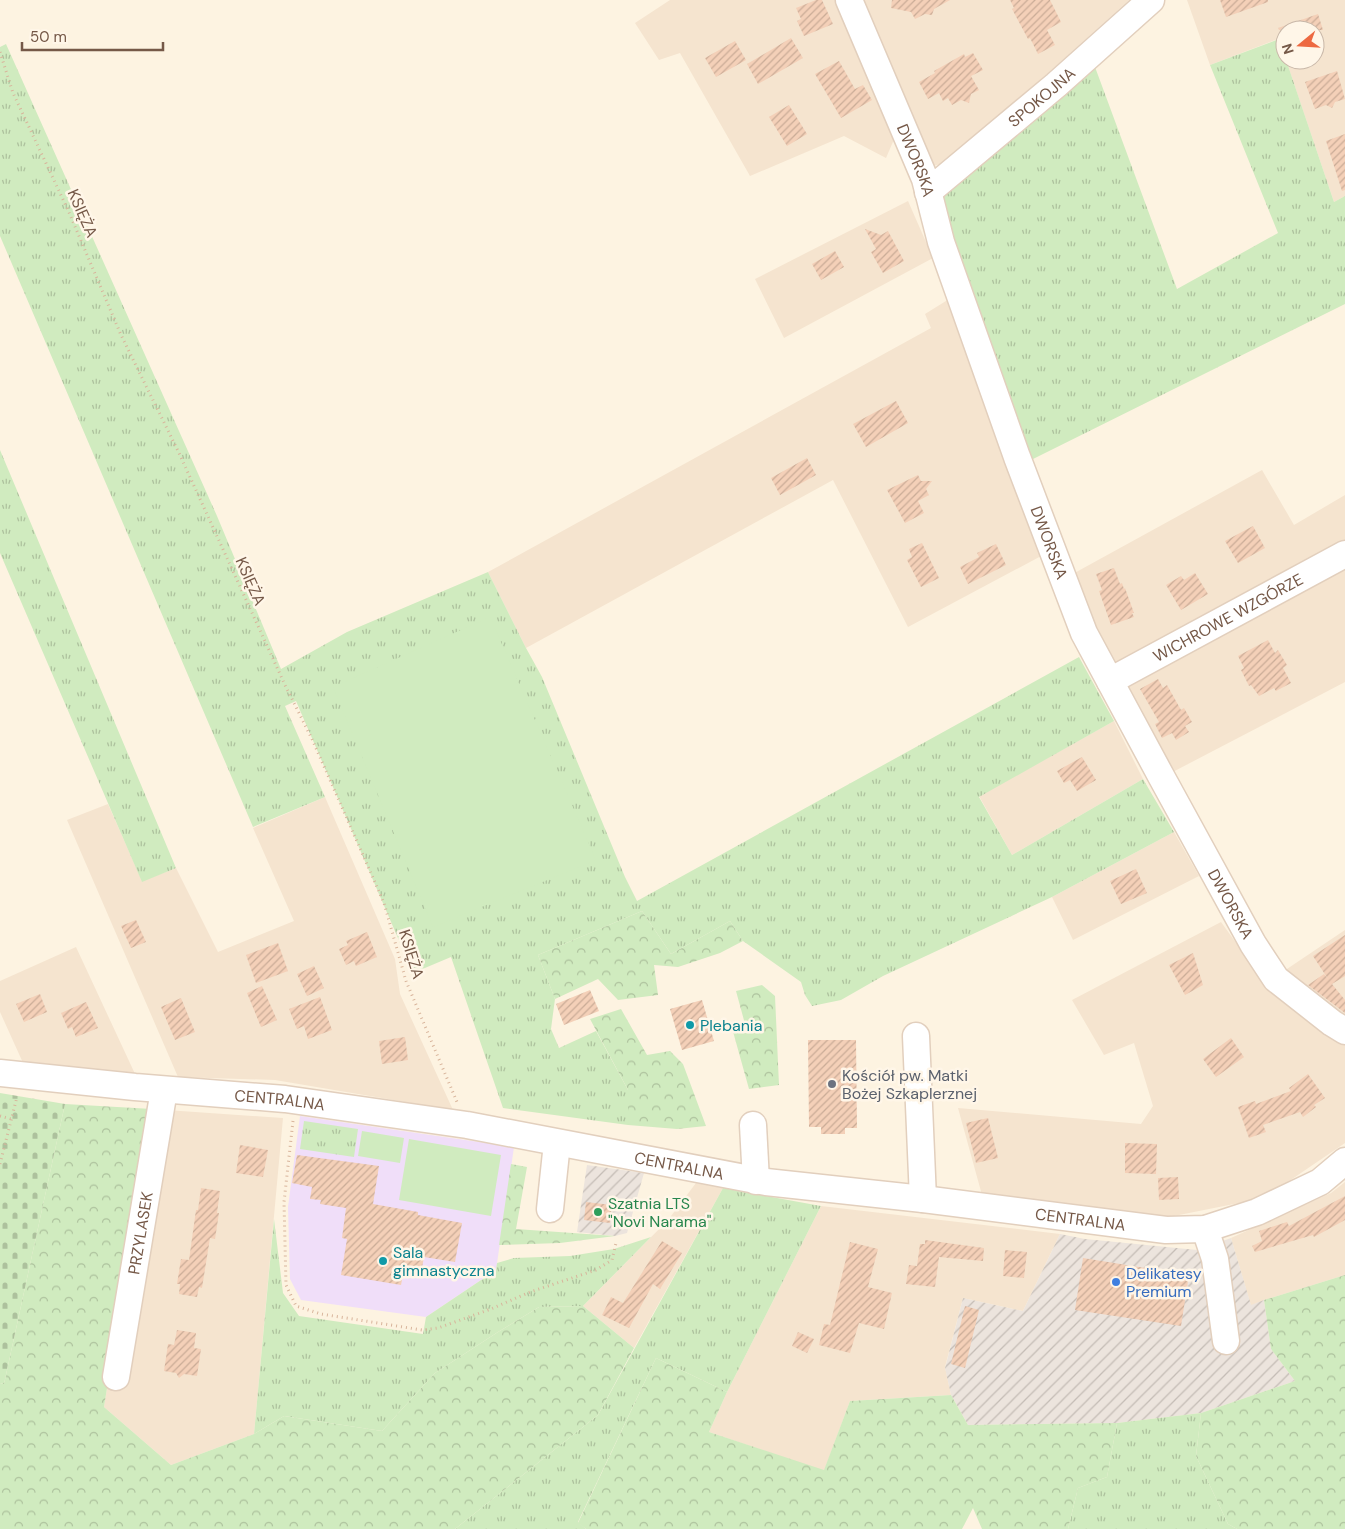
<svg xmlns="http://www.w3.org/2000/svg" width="1345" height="1529" viewBox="0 0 1345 1529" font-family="'DM Sans',sans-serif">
	<defs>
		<pattern id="industrial-furrows" width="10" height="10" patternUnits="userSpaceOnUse" patternTransform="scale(1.25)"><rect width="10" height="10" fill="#ece4dd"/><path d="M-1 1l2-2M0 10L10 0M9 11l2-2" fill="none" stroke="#c4bcb5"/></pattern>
		<pattern id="grass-tufts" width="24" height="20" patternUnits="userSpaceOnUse" patternTransform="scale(1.25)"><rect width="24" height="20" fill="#d0ebbf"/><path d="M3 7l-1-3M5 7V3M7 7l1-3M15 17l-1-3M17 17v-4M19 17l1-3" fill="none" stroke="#adc19d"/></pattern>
		<pattern id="forest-crowns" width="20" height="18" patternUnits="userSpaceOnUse" patternTransform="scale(1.25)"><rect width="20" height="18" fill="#d0ebbf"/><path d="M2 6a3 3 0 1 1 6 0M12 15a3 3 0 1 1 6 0" fill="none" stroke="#adc19d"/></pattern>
		<pattern id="cemetery-stones" width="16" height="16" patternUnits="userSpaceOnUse" patternTransform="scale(1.25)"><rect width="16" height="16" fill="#d0ebbf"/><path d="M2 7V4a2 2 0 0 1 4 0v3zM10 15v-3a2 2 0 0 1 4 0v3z" fill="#adc19d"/></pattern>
		<pattern id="building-hatch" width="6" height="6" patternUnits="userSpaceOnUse" patternTransform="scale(1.25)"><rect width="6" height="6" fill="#f4d0b8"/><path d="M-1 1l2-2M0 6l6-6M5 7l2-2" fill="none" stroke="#caac97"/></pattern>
	</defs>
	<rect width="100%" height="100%" fill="#fdf3e1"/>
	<path fill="#f5e4cf" d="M670,0H840L895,137L886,158L844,136L750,176L680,53L659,60L635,23Z
		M861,0H1129L949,162L933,166Z
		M1187,0H1345V196L1334,202L1286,60H1315V30H1285V58L1278,39L1210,65Z
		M908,201L933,258L784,338L755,279Z
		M954,296L1043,555L908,627L833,480L526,648L488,572L931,328L925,314Z
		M1262,470L1294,525L1345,495V682L1167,775L1069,576Z
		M1114,721L1143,779L1012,855L979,796Z
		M325,797L395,959L400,994L453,1110L275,1080L178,1077L67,820L108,804L142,881L176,868L218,952L294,921L253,828Z
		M1174,832L1199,876L1073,940L1052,897Z
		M1221,922L1260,976L1345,1040V1143L1264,1198L1169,1217L982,1195L958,1108L1141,1124L1153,1106L1134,1043L1104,1055L1072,1000Z
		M1345,930V1024L1278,975Z
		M76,947L136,1076L24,1065L0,1012V981Z
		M152,1109L283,1118L254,1434L171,1465L104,1407Z
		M1345,1182V1275L1264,1300L1251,1306L1231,1238L1331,1193Z
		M696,1183L723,1188L634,1348L583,1306L668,1220Z
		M821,1206L1060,1234L1023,1311L963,1298L945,1367L951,1395L850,1401L824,1471L709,1432L727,1392Z"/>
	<path fill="url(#industrial-furrows)" d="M587,1165L644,1173L627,1233L615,1236L577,1232Z
		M1060,1234L1085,1239L1197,1250L1231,1238L1251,1305L1264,1300L1271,1349L1295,1381L1201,1413L1117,1423L968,1425L951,1395L945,1368L963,1298L1023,1311Z"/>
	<path fill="#f0def9" d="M300,1116L514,1147L496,1270L426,1317L301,1300L290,1279L288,1207Z"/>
	<path fill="url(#grass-tufts)" d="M1279,39L1334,202L1345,196V304L1027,462L937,202L1095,67L1177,289L1278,233L1210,65Z
		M6,44L217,516L281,669L347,632L488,572L526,648L542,677L625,877L637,901L1079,657L1114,721L979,797L1012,855L1143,779L1174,832L1052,897L883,976L841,1000L812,1006L805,995L801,982L743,941L730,921L671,954L642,911L538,955L555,999L551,1029L559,1048L596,1031L628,1090V1125L503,1108L451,957L413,973L296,701L285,706L325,797L253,827L0,236V47Z
		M0,450L176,868L142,882L0,553Z
		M304,1121L358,1129L354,1157L300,1149Z
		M723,1188L821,1206L727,1392L656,1358L578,1522L586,1529H455L598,1415Z
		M274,1219L283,1293L299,1316L423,1334L426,1317L496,1270L497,1263L514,1258L570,1256L614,1249L651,1237L583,1306L539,1307L498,1332L435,1373L382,1431L284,1416L254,1434Z
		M1201,1413L1196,1456L1228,1524L1237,1529H1068L1078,1488L1107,1477L1117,1423Z"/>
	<path fill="url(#forest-crowns)" d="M642,911L671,954L730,921L743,941L720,953L678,967L654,965L658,995L618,1000L598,979L555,999L538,955Z
		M762,985L775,996L779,1085L749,1089L732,1028L745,1024L736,991Z
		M621,1009L647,1055L670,1051L683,1064L706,1126L677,1129L628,1125V1090L590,1019Z
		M65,1104L152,1109L104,1407L171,1465L254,1434L284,1416L382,1431L435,1373L498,1332L539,1307L583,1306L634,1348L598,1415L455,1529H0V1383L4,1384Z
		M511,1164L527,1167L516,1229L615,1236L560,1243L499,1245Z
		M1345,1275V1529H1237L1228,1524L1196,1456L1201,1413L1295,1381L1271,1349L1264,1300Z
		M656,1358L727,1392L709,1432L824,1470L850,1401L951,1395L968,1425L1117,1423L1107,1477L1078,1488L1068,1529H982L973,1508L962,1529H586L578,1523Z"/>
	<path fill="url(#cemetery-stones)" d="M0,1093L65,1104L4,1384L0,1383Z"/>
	<path fill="#d0ebbf" d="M490,617L596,860L433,927L333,687Z
		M362,1131L404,1138L400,1163L358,1156Z
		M409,1139L501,1155L491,1216L399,1200Z"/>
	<path fill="url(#building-hatch)" d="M816,0H822L833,24L804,36L797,21L801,19L796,8Z
		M892,0H950L934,9L932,15L925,14L915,19L911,12L891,8Z
		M1010,0H1050L1061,22L1047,30L1055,45L1038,54L1030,38L1028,39L1012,9L1014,8Z
		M1220,0H1268V2L1226,17Z
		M1318,14L1323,30H1279L1278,28Z
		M791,38L803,58L758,84L747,64Z
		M735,41L746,60L716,77L705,58Z
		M973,53L983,70L971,76L979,90L971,94L969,103L961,100L952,105L948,98L943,101L939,93L928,99L919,82L935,73L934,71L964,54L965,57Z
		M839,61L855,89L863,85L872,100L841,118L815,74Z
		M1337,71L1345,99L1335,102L1332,108L1326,105L1315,109L1305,82Z
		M789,105L807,134L787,146L769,117Z
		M1345,134V190L1342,191L1326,141Z
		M865,229L881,235L888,231L904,261L883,273L871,252L876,249Z
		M835,251L844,267L821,280L812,264Z
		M896,401L908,423L866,447L853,424Z
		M807,458L816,475L780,495L771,478Z
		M918,475L921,481H932L926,489L929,495L918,501L924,513L905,523L887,490Z
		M1253,526L1265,548L1238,563L1225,541Z
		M922,543L939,578L921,587L907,560L912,557L909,549Z
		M996,544L1006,565L968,584L960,567L979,557L977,553Z
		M1114,568L1120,584L1122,583L1124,589L1125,588L1134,613H1132L1134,617L1111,625L1099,591L1102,590L1096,574Z
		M1195,573L1208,594L1181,610L1166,585L1181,576L1184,580Z
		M1268,640L1275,653L1278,650L1287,665L1283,668L1291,683L1276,691L1274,688L1259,696L1251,685L1249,686L1241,670L1244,668L1238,656Z
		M1158,679L1163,688L1167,685L1181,710L1184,708L1192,722L1185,726L1189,732L1176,740L1172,733L1162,738L1155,724L1159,722L1140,689Z
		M1082,757L1096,780L1077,791L1070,780L1064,783L1057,771Z
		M1136,869L1147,893L1121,904L1110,881Z
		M136,920L146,942L131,948L121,926Z
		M367,932L377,957L356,966L354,961L346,965L339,949L348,945L346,941Z
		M1345,935V976L1332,984L1345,1000V1013L1308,985L1324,974L1328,979L1313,956Z
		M278,943L288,971L256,983L246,955Z
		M1193,953L1203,985L1185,995L1169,965Z
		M314,966L324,988L307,996L297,974Z
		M262,986L277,1020L261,1027L247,993Z
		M590,990L599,1011L564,1025L556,1004Z
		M40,994L47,1012L24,1022L16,1004Z
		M320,997L332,1030L308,1039L304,1026L297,1029L289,1009Z
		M181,998L195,1032L175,1040L161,1007Z
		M702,1000L714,1041L682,1050L670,1009Z
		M86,1002L98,1028L76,1037L72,1027L68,1029L61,1013Z
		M405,1037L408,1060L382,1064L379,1041Z
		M1231,1038L1244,1057L1216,1077L1203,1059Z
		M808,1040H856L857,1128H845V1134H821V1127H809Z
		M1308,1074L1325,1098L1314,1105L1316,1107L1303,1117L1300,1112L1263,1125L1266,1132L1249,1138L1238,1107L1255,1101L1256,1104L1291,1091L1289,1088Z
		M988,1118L998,1158L976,1163L966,1123Z
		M1125,1143L1157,1144L1156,1174L1125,1173Z
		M240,1145L268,1150L263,1177L236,1173Z
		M297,1155L379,1166L373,1204L418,1212V1215L462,1223L455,1262L424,1257L421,1273L404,1270L401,1285L341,1275L347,1239L342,1238L346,1208L320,1204L321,1200L310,1199L312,1187L292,1183Z
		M1178,1177L1179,1199L1159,1200L1158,1178Z
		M201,1188L220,1191L217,1213H219L215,1239L210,1238L202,1288L199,1287L197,1297L179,1294L180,1284H177L181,1259L189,1260L196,1210H198Z
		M1345,1196V1220L1314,1237L1313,1235L1255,1252L1252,1246L1262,1241L1259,1231L1287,1222L1289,1226Z
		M586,1202L612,1205L610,1223L584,1220Z
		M925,1240L984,1248L983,1261L939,1257L935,1287L906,1284L909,1265L917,1266L920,1244H925Z
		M662,1241L682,1253L660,1289L653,1284L629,1328L602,1315L611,1297L623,1303Z
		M850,1242L878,1249L868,1287L892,1293L884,1329L859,1323L850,1353L819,1345L824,1324L830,1325Z
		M1005,1250L1027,1252L1024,1278L1003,1276Z
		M1083,1258L1189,1275L1181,1326L1075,1310Z
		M965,1306L979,1310L965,1368L951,1364Z
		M177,1330L196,1333L194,1348L201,1349L197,1376L184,1374L179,1378L176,1373L164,1371L168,1344L174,1345Z
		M798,1332L814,1339L807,1353L792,1346Z"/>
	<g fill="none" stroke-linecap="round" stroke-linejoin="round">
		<g stroke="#e2cfbd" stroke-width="29">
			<g id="minor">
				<path id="s1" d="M849,0L925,179L941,242L1017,457L1084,633L1161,776L1253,944L1276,979L1332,1023L1345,1031"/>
				<path id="s2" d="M928,192L1056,85L1151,0"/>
				<path id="s3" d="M1110,681L1345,554"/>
				<path d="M916,1036L923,1199"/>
				<path id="s4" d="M0,1073L135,1087L285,1099L467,1125L766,1182L923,1199L1166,1230L1205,1229L1257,1212L1320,1182L1345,1161"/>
				<path d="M753,1125L756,1181"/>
				<path d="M550,1209L557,1143"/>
				<path d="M1205,1229L1215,1259L1226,1341"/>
				<path id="s5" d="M116,1377L164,1090"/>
			</g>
		</g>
		<path stroke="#d8b49b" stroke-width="3" stroke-dasharray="1 4" stroke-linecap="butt" d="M0,52L13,93L68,210L121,335L179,453L285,685L312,739L384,903L406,981L457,1102
			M0,1116L11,1119
			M293,1121L284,1202L286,1285L296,1306L321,1314L422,1330L438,1328L491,1309L530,1292L596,1270L612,1260L616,1243
			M0,1164L17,1097"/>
		<use href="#minor" stroke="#fff" stroke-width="26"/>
	</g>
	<g fill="#0f9aa8" stroke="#fff6e8" stroke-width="2">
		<circle cx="690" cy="1025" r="5"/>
		<circle cx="383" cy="1261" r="5"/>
	</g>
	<circle fill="#6b7280" stroke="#fff6e8" stroke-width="2" cx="832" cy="1084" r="5"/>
	<circle fill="#2e9e5b" stroke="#fff6e8" stroke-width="2" cx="598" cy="1212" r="5"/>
	<circle fill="#3f7fe0" stroke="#fff6e8" stroke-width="2" cx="1116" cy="1282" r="5"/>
	<g text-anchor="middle" stroke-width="5" stroke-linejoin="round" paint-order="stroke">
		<g font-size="16" fill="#755847" stroke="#fff6e8">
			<text dy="6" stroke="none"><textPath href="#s2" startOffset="148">SPOKOJNA</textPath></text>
			<text dy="6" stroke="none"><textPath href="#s1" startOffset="174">DWORSKA</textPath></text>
			<text transform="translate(83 213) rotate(66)" y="6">KSIĘŻA</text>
			<text dy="6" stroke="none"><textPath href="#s1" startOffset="579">DWORSKA</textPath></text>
			<text transform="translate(251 581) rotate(66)" y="6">KSIĘŻA</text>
			<text dy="6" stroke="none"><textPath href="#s3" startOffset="134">WICHROWE WZGÓRZE</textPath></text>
			<text dy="6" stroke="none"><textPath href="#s1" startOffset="984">DWORSKA</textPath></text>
			<text transform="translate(412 954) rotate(73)" y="6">KSIĘŻA</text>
			<text dy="6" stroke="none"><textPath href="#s4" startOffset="281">CENTRALNA</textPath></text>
			<text dy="6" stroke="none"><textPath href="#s4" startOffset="686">CENTRALNA</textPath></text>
			<text dy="6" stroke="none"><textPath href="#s4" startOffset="1091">CENTRALNA</textPath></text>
			<text dy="6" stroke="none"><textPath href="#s5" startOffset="146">PRZYLASEK</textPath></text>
		</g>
		<g font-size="16" fill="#0d838f" stroke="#fff6e8" text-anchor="start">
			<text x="700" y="1031">Plebania</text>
			<text x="393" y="1258">Sala<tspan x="393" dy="18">gimnastyczna</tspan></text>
		</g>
		<g font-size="16" fill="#5b616d" stroke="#fff6e8" text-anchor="start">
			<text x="842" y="1081">Kościół pw. Matki<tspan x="842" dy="18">Bożej Szkaplerznej</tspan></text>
		</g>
		<g font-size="16" fill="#27864d" stroke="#fff6e8" text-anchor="start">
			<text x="608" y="1209">Szatnia LTS<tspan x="608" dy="18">"Novi Narama"</tspan></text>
		</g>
		<g font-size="16" fill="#366cbe" stroke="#fff6e8" text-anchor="start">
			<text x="1126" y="1279">Delikatesy<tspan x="1126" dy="18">Premium</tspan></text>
		</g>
	</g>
	<g transform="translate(1300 45) rotate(252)"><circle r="24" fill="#fff6e8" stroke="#c8b7a8"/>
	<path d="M0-4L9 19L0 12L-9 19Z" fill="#ed6941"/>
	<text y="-8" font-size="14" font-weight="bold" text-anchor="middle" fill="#755847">N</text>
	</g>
	<path d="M22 42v8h141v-8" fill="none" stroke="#755847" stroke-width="2.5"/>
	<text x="30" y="42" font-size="15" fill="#755847" stroke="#fff6e8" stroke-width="4" paint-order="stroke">50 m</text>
</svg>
